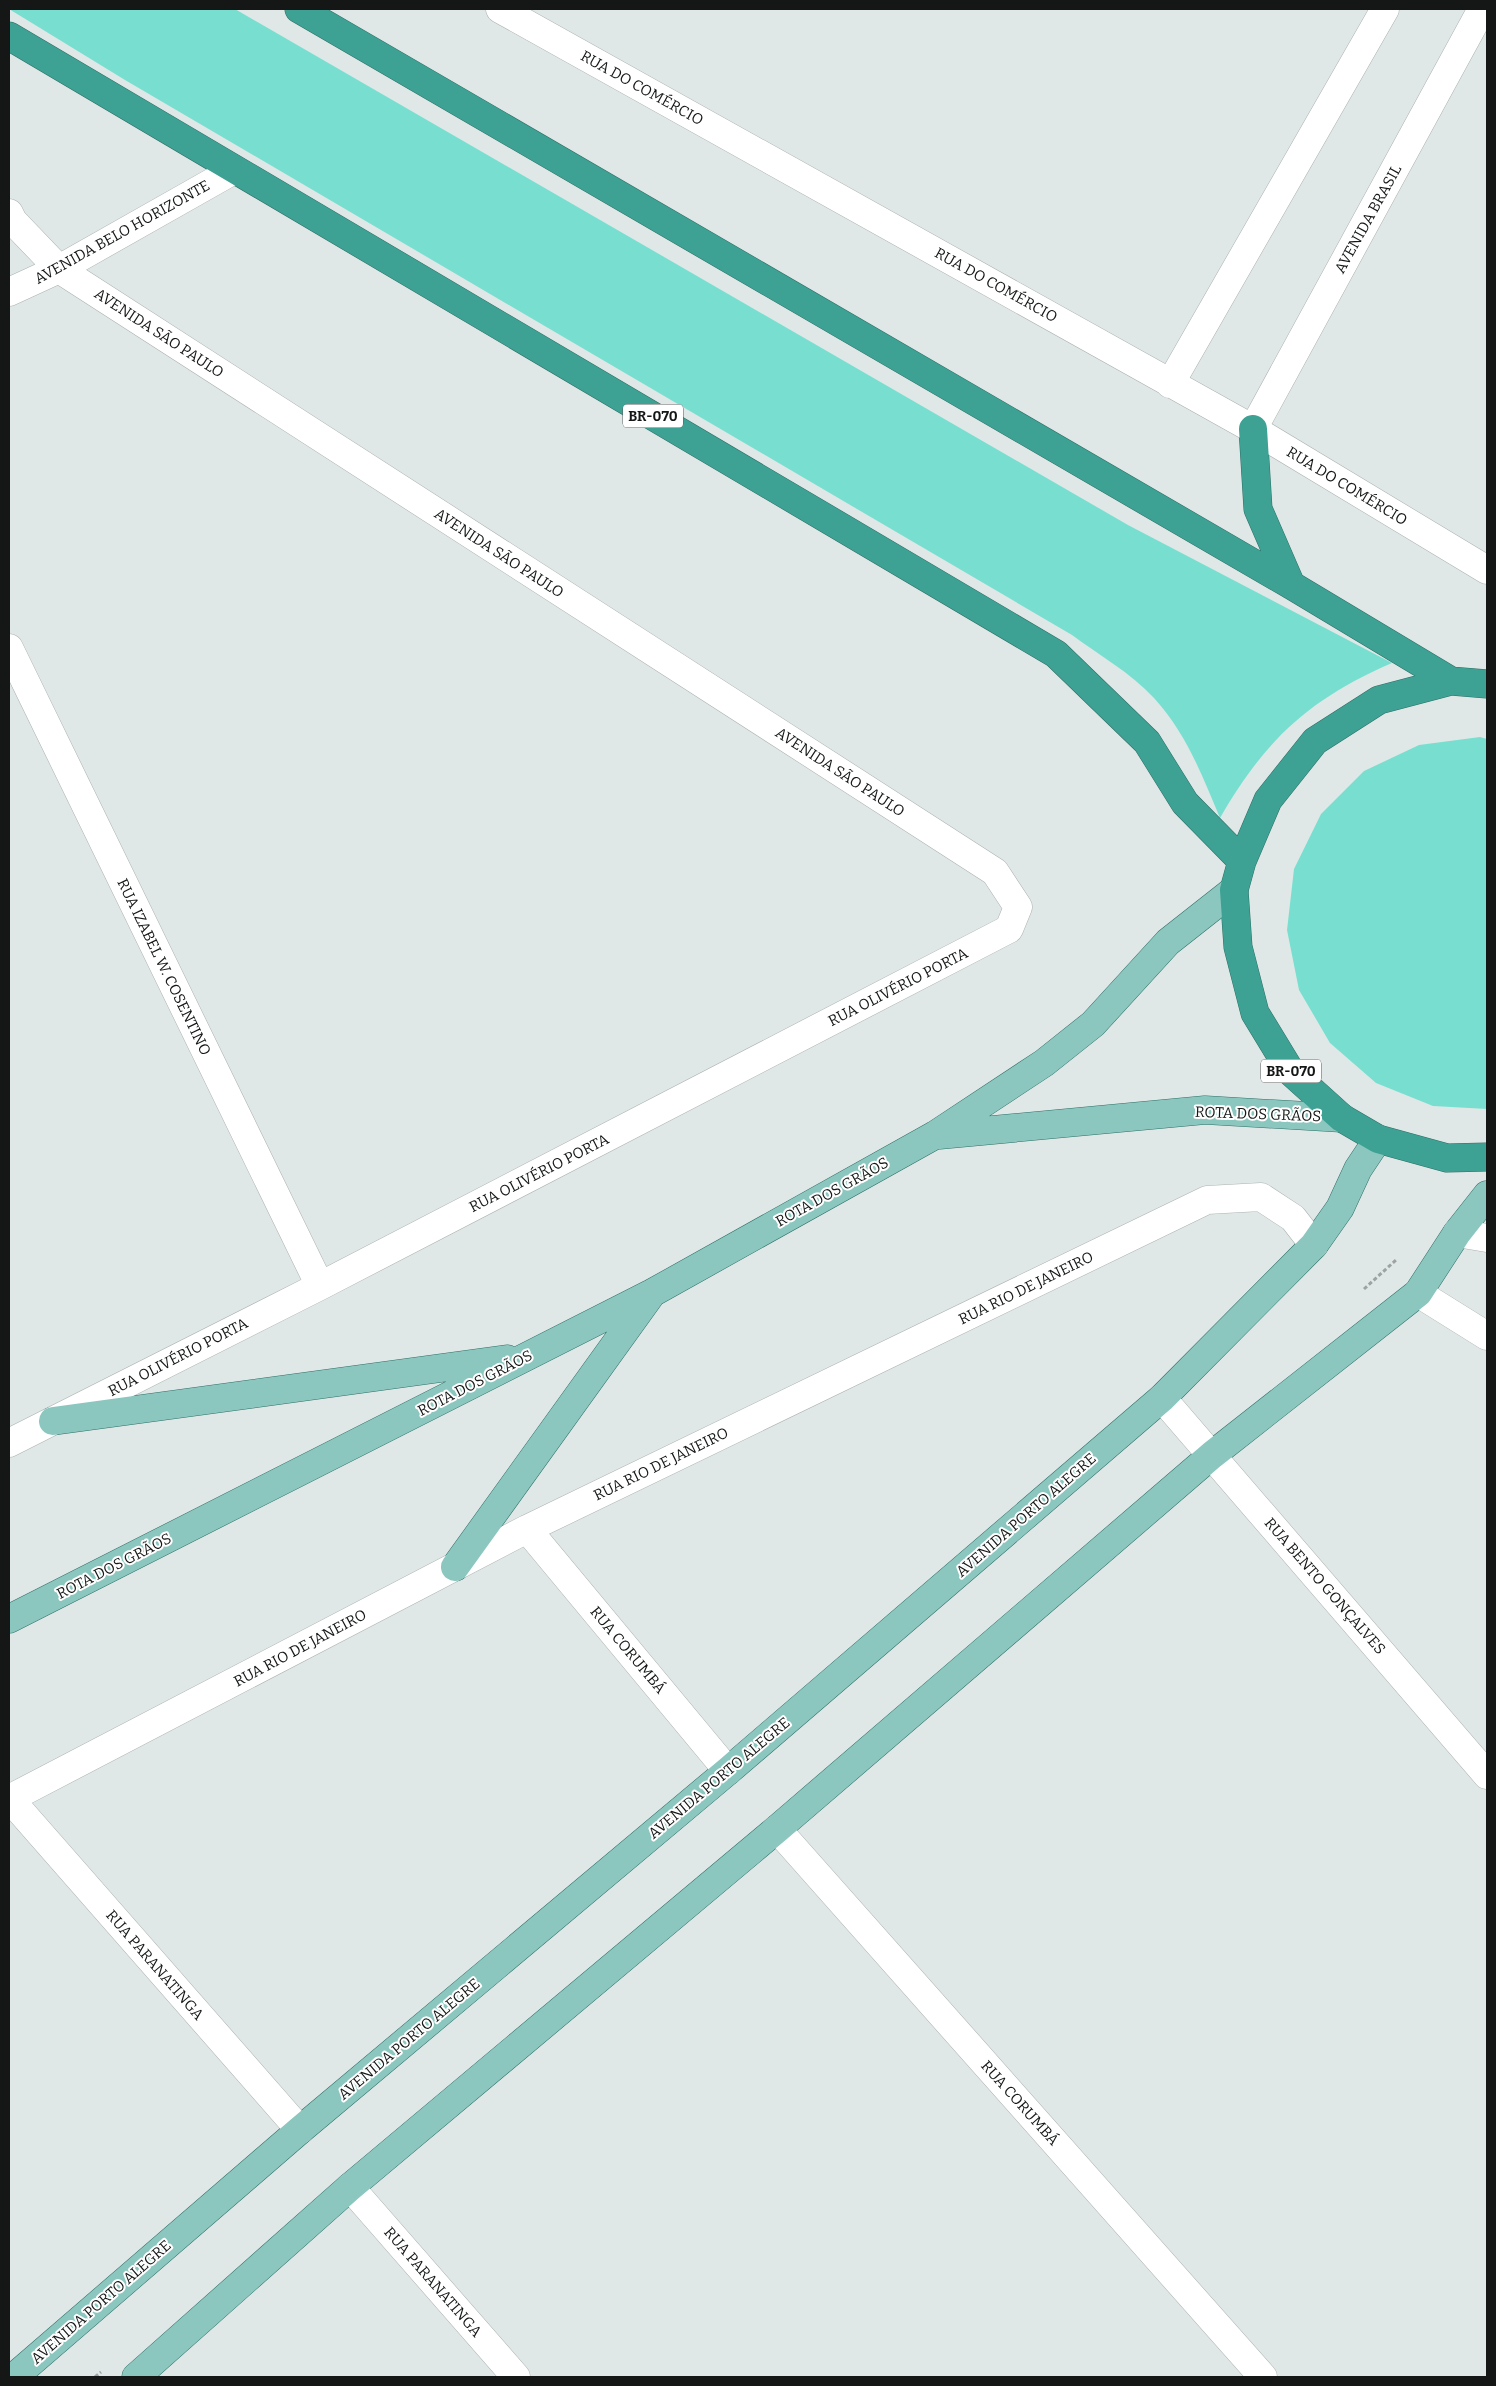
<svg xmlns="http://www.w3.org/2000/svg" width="1496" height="2386" viewBox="0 0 1496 2386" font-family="Bitter,serif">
	<rect width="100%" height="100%" fill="#e0e8e7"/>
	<path fill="#78dfd0" d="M9,9H235L1128,525L1392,663C1309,699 1265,740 1220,818C1202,775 1186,733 1154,698C1131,673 1099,655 1072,635L125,80Z
		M1480,737L1487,739V1109L1433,1106L1376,1083L1330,1043L1299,990L1287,930L1294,869L1321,814L1364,771L1419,745Z"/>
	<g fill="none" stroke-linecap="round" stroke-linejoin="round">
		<g stroke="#abb3b1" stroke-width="29">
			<path id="minor" d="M500,9L1253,429L1487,570
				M9,213L13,221L59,269L995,872L1018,907L1009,929L320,1286L9,1443
				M9,292L59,269L234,170
				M1170,384L1385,9
				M1253,429L1482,9
				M9,648L320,1286
				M1457,1233L1487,1238
				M1418,1293L1487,1336
				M1162,1398L1487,1775
				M527,1529L728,1771
				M9,1798L300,2130
				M9,1799L527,1529L1207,1200L1261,1197L1293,1218L1314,1245
				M777,1829L1263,2377
				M350,2187L516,2377"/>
		</g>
		<g stroke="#2f7168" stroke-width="29">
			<path id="major" d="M939,1135L1205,1110L1342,1118
				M53,1421L507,1359
				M455,1567L650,1296
				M9,1619L652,1293L935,1135L1044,1063L1093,1024L1168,942L1234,890
				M14,2377L300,2130L728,1771L1162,1398L1314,1245L1340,1208L1358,1169L1378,1139
				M136,2377L350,2187L777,1829L1212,1455L1418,1293L1457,1233L1487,1195"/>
		</g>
		<g stroke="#2f7168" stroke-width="29">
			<path id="highway" d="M299,9L1291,585L1451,681
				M9,36L1056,654L1147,742L1185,803L1242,861
				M1253,429L1258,509L1291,585
				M1487,684L1451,681L1379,700L1315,741L1268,800L1242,861L1234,890L1238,947L1255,1013L1291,1072L1342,1118L1378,1139L1447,1158L1487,1157"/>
		</g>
		<path stroke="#9da3a2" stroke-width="3" stroke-dasharray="4 2.5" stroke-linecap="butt" d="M1364,1289L1396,1260
			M95,2377L101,2372"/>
		<use href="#minor" stroke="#fff" stroke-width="28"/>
		<use href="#major" stroke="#8bc7bf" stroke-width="28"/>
		<use href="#highway" stroke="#3da194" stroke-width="28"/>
	</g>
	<g text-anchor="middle" stroke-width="4" stroke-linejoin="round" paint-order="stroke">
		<g fill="#fff" stroke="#5a5d5c" stroke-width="1">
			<rect x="623" y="404.5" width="60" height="23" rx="4"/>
			<rect x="1261" y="1059.5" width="60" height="23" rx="4"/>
		</g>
		<g font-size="14" font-weight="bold" fill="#141716">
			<text x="653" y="421">BR-070</text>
			<text x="1291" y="1076">BR-070</text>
		</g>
		<g font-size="15" fill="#141716" stroke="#fff">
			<text transform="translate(642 88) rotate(29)" y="5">RUA DO COMÉRCIO</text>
			<text transform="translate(1368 219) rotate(-61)" y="5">AVENIDA BRASIL</text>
			<text transform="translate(122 232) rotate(-29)" y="5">AVENIDA BELO HORIZONTE</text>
			<text transform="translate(996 285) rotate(29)" y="5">RUA DO COMÉRCIO</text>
			<text transform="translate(159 333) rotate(33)" y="5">AVENIDA SÃO PAULO</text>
			<text transform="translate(1347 486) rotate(31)" y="5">RUA DO COMÉRCIO</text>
			<text transform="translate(499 553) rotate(33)" y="5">AVENIDA SÃO PAULO</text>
			<text transform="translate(840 772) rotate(33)" y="5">AVENIDA SÃO PAULO</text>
			<text transform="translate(164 967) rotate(64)" y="5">RUA IZABEL W. COSENTINO</text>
			<text transform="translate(898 987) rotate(-27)" y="5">RUA OLIVÉRIO PORTA</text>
			<text transform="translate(1258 1114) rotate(2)" y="5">ROTA DOS GRÃOS</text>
			<text transform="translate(539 1173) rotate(-27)" y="5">RUA OLIVÉRIO PORTA</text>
			<text transform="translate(832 1192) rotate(-29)" y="5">ROTA DOS GRÃOS</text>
			<text transform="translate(1026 1288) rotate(-26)" y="5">RUA RIO DE JANEIRO</text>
			<text transform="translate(178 1357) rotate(-27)" y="5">RUA OLIVÉRIO PORTA</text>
			<text transform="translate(475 1383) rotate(-27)" y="5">ROTA DOS GRÃOS</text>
			<text transform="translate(661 1464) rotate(-26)" y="5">RUA RIO DE JANEIRO</text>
			<text transform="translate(1026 1515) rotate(-41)" y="5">AVENIDA PORTO ALEGRE</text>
			<text transform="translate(114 1566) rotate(-27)" y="5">ROTA DOS GRÃOS</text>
			<text transform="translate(1325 1586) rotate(49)" y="5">RUA BENTO GONÇALVES</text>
			<text transform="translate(300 1648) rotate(-28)" y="5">RUA RIO DE JANEIRO</text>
			<text transform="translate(628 1650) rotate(50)" y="5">RUA CORUMBÁ</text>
			<text transform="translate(719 1778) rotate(-40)" y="5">AVENIDA PORTO ALEGRE</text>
			<text transform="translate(155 1965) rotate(49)" y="5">RUA PARANATINGA</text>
			<text transform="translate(409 2039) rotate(-40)" y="5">AVENIDA PORTO ALEGRE</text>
			<text transform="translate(1020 2103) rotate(48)" y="5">RUA CORUMBÁ</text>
			<text transform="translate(433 2282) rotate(49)" y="5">RUA PARANATINGA</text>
			<text transform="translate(101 2302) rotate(-41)" y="5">AVENIDA PORTO ALEGRE</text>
		</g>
	</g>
	<rect width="1496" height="2386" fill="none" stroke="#141716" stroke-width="20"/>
</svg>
